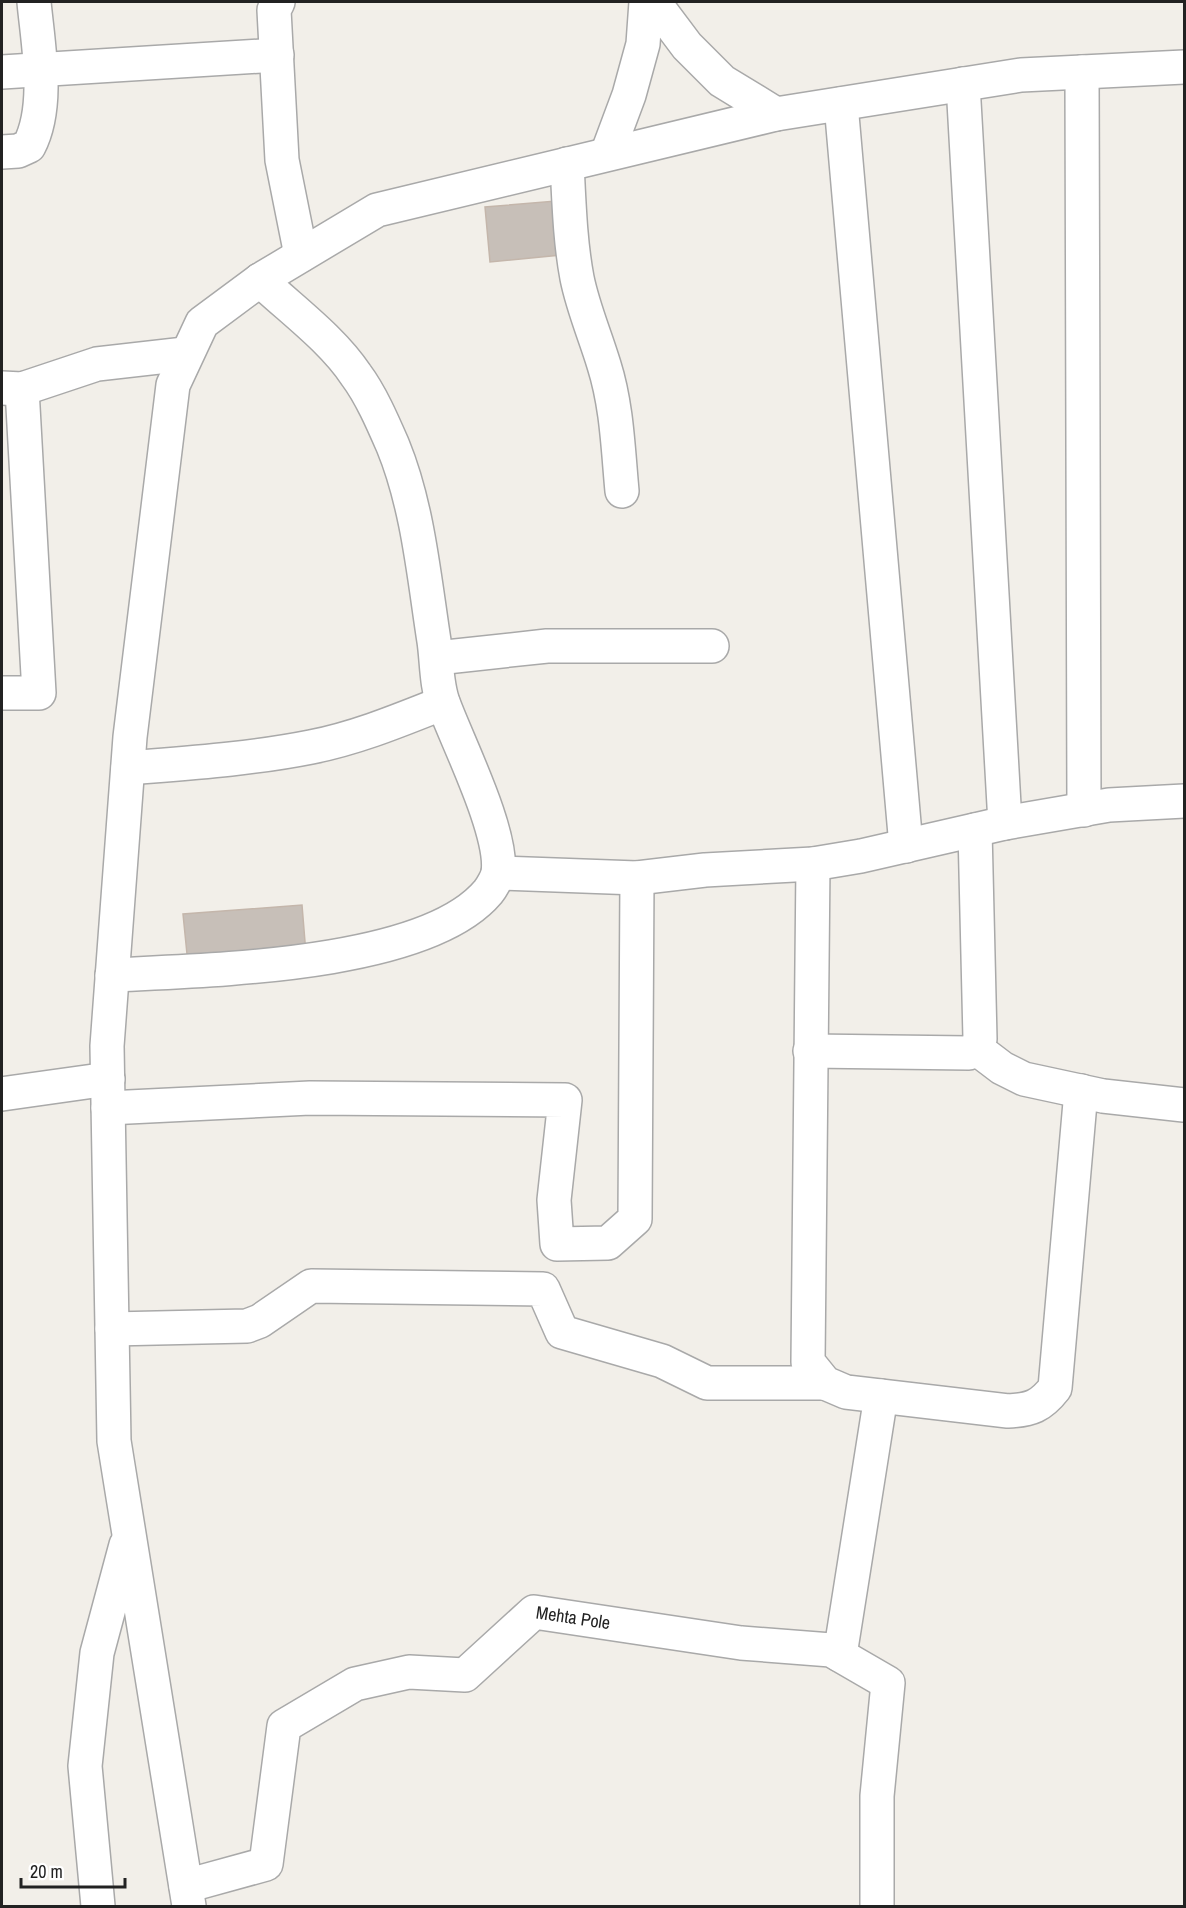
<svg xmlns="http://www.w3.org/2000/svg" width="1186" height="1908" viewBox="0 0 1186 1908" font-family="'Archivo Narrow',sans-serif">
	<rect width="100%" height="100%" fill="#f2efe9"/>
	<path fill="#c7bfb8" stroke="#c4b6ab" stroke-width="1.5" d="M556,201L561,255L490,262L485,207Z
		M302,905L306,954L188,964L183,914Z"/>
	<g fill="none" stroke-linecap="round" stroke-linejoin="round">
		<g stroke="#a9a9a9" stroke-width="36">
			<g id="street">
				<path d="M278,2L274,10L282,160L301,255"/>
				<path d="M654,2L687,46L722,81L776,114"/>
				<path d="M2,72L277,55"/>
				<path d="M1082,72L1084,810"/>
				<path d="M963,84L1005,823"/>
				<path d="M841,104L906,846"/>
				<path d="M2,152L18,151L29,146C50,106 38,45 34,2"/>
				<path d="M607,154L629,95L643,44L646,2"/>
				<path d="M567,164C569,202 570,241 577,278C583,308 595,335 604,365C617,406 618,449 622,491"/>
				<path d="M2,388L22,389L97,364L185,354"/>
				<path d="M437,658L547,646H712"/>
				<path d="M2,693H39L22,389"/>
				<path d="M128,768C189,763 251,759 311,747C357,738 400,720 443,703"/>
				<path d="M813,864L808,1362L825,1383L846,1392L1008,1411C1031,1410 1041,1406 1055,1388L1081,1091"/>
				<path d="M498,873L637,878L705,870L813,864L861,856L1005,823L1109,805L1184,801"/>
				<path d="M112,975C206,970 425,967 488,892C492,887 497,878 498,873C504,834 458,743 444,705C436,686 437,661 434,641C424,577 418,507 393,446C383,423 371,395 356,375C332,339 292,310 260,280"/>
				<path d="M977,1049L1002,1068L1024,1079L1103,1096L1184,1105"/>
				<path d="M810,1051L969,1053L977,1049L980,1039L975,830"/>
				<path d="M2,1094L108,1079"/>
				<path d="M108,1108L310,1098L565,1100L554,1200L557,1244L608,1243L635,1219L637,878"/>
				<path d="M112,1329L247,1326L260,1321L311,1286L543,1289L562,1332L662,1361L707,1383H825"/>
				<path d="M840,1655L881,1396"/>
				<path id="s1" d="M186,1886L266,1864L284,1726L355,1684L409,1672L465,1675L534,1612L741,1643L831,1650L888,1683L877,1796V1906"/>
				<path d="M98,1906L85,1766L97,1653L126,1545"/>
				<path d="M189,1906L114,1441L107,1046L130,737L173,385L202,323L260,280L377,210L776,114L1021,75L1184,67"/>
			</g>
		</g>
		<use href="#street" stroke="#fff" stroke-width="33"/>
	</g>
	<g text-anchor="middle" stroke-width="4.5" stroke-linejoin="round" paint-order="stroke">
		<g font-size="18" fill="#222" stroke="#fff">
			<text dy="6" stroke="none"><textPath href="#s1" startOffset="549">Mehta Pole</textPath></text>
		</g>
	</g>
	<rect width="1186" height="1908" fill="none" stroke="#222222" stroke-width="6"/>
	<path d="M21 1878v9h104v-9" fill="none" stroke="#222222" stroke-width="3"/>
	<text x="30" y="1878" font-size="18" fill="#222222" stroke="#ffffff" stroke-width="4.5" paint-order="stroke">20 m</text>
</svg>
